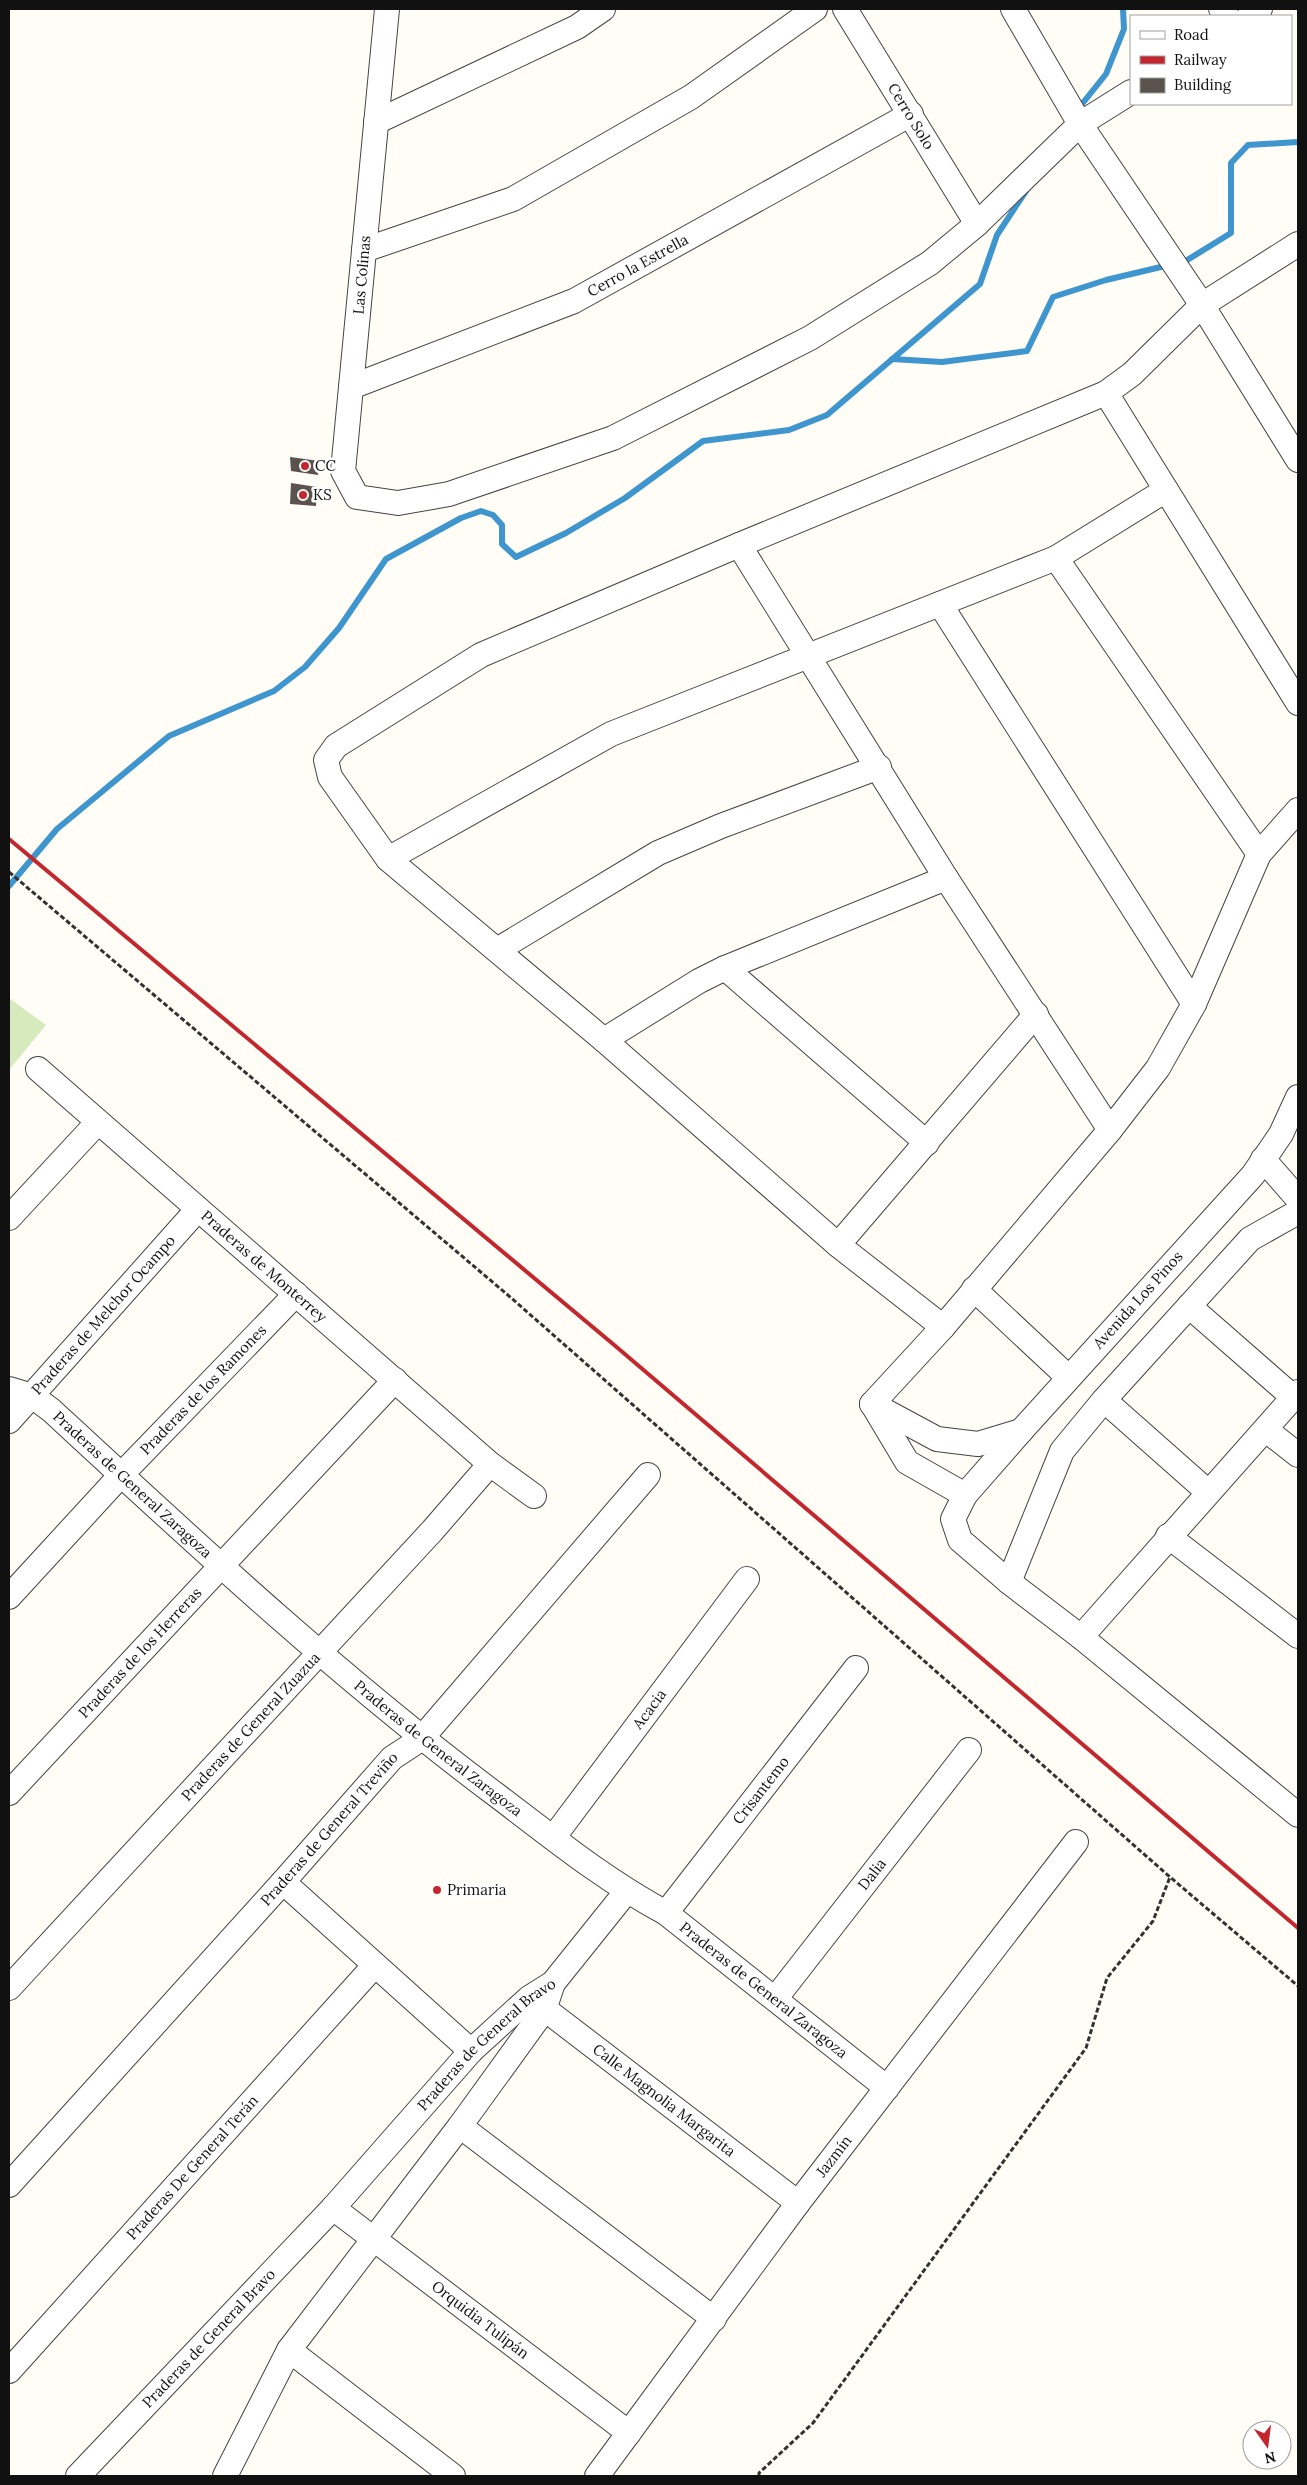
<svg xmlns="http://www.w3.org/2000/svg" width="1307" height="2485" viewBox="0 0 1307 2485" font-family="Lora,serif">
	<rect width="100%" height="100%" fill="#fffdf5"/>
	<path fill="#d5ebbd" d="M9,998L46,1025L9,1070Z"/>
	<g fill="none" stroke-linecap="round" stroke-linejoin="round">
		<path stroke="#3f96cf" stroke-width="6" d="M1078,109L1106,74L1124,29L1123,9
			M1184,262L1231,233V163L1248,145L1298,142
			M892,359L942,362L1027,351L1053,297L1106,280L1165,266
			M9,886L57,829L169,736L274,691L305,667L339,628L386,559L461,518L481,511L493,515L502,525V544L516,557L566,533L625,498L703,441L789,430L827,415L980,284L997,235L1026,191"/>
	</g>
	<path fill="#5a524d" d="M290,457L319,461L318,475L291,471Z
		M291,483L317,487L316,506L290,504Z"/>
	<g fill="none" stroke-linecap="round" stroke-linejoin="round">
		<g stroke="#444" stroke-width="26">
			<g id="street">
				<path d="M387,9L343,471L357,497L398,503L449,494L613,438L810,338L930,263L977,224L1080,124L1131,92"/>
				<path id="s1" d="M845,9L977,224"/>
				<path d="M1013,9L1080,124L1202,305L1298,460"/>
				<path d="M1221,9L1227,16"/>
				<path d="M1249,16L1260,9"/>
				<path d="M376,122L577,27L603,9"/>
				<path d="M364,250L513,199L691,97L815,9"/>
				<path id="s2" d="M351,387L574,301L911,114"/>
				<path d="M1106,393L1298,703"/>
				<path d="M739,545L946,878L1110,1130"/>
				<path d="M1056,558L1259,854"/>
				<path d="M940,604L1194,1004"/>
				<path d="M388,859L611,734L1056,558L1166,490"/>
				<path d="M497,950L658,853L721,826L879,767"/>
				<path d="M725,968L927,1143"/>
				<path d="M604,1040L699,981L725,968L946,878"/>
				<path id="s3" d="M38,1069L490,1464L534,1496"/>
				<path d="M1298,1097L1281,1134L1253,1175L1021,1431L965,1495L953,1519L960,1540L1009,1582L1081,1637L1298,1815"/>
				<path d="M1263,1159L1298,1199"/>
				<path d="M9,1218L98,1122"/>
				<path d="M838,1245L1036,1014"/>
				<path d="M974,1289L1068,1377"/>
				<path d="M1189,1306L1293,1397"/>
				<path d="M943,1327L838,1245L604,1040L388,859L330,777L326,760L336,746L481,655L739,545L1106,393L1132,374L1202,305L1298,244"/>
				<path id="s4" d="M9,1389L32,1396L51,1410C196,1544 341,1679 499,1797C553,1838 606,1881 666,1913L887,2088"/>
				<path d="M1104,1400L1208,1492"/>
				<path d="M872,1404L943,1327L1110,1130L1158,1068L1194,1004L1259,854L1298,810"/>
				<path d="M872,1404L937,1439L978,1444L1021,1431"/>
				<path d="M873,1405L907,1462L965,1495"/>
				<path id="s5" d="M9,1421L198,1209"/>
				<path d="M1266,1430L1298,1455"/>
				<path d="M1168,1536L1298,1636"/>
				<path d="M1009,1582L1062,1451L1104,1400L1250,1239L1298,1212"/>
				<path id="s6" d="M9,1597L121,1475L296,1294"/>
				<path d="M1081,1637L1298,1392"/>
				<path id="s7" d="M9,1793L395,1380"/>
				<path id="s8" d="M553,1838L747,1579"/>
				<path d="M283,1882L471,2051"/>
				<path id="s9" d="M666,1913L856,1668"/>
				<path id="s10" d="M9,1988L432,1531L490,1464"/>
				<path id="s11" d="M775,1999L969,1750"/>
				<path id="s12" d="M533,2000L798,2203"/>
				<path d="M460,2126L714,2319"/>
				<path id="s13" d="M9,2185L283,1882L392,1758L421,1739L648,1475"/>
				<path id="s14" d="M333,2208L629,2433"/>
				<path d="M289,2350L453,2476"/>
				<path id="s15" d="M9,2371L375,1965"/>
				<path id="s16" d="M78,2476L333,2208L471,2051L529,1998L553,1983L626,1892"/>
				<path d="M225,2476L289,2350L460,2126L544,2010L553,1983"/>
				<path id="s17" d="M597,2476L798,2203L1076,1842"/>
			</g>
		</g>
		<path stroke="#333" stroke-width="3" stroke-dasharray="5 2.5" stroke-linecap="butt" d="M9,872L509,1296L1170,1877L1298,1986
			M759,2476V2473L813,2423L1086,2048L1107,1978L1153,1921L1170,1877"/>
		<use href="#street" stroke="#fff" stroke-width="24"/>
		<path stroke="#c4262e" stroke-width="4" d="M9,839L613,1344L1298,1928"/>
	</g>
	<g fill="#c4262e" stroke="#fff" stroke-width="2">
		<circle cx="305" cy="466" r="5"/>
		<circle cx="303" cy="495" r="5"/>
		<circle cx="437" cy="1890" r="5"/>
	</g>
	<g text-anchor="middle" stroke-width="5" stroke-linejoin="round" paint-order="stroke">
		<g font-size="15" fill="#111" stroke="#fff">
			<text dy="5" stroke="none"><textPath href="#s1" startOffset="126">Cerro Solo</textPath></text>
			<text dy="5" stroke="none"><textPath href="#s2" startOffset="312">Cerro la Estrella</textPath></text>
			<text transform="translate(362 275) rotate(-85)" y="5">Las Colinas</text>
			<text dy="5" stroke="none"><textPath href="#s3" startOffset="300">Praderas de Monterrey</textPath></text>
			<text transform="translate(1138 1300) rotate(-48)" y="5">Avenida Los Pinos</text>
			<text dy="5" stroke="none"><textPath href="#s5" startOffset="142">Praderas de Melchor Ocampo</textPath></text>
			<text dy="5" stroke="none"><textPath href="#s6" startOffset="284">Praderas de los Ramones</textPath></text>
			<text dy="5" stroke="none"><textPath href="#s4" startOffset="158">Praderas de General Zaragoza</textPath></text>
			<text dy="5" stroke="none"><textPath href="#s7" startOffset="192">Praderas de los Herreras</textPath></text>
			<text dy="5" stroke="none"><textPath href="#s8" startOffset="161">Acacia</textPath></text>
			<text dy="5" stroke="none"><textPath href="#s10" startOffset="356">Praderas de General Zuazua</textPath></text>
			<text dy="5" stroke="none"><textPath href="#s4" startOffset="562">Praderas de General Zaragoza</textPath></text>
			<text dy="5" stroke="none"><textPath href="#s9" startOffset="155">Crisantemo</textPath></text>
			<text dy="5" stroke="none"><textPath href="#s13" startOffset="479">Praderas de General Treviño</textPath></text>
			<text dy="5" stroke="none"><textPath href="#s11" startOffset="158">Dalia</textPath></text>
			<text dy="5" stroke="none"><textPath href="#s4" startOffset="968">Praderas de General Zaragoza</textPath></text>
			<text dy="5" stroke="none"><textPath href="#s16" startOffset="595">Praderas de General Bravo</textPath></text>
			<text dy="5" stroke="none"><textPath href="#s12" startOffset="165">Calle Magnolia Margarita</textPath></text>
			<text dy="5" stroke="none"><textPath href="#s17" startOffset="398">Jazmín</textPath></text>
			<text dy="5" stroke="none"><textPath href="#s15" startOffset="274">Praderas De General Terán</textPath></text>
			<text dy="5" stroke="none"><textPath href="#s14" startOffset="185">Orquidia Tulipán</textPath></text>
			<text dy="5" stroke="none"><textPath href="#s16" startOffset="190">Praderas de General Bravo</textPath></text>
		</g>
		<g font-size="15" fill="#111" stroke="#fff" text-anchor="start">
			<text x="315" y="471">CC</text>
			<text x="313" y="500">KS</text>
			<text x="447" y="1895">Primaria</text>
		</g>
	</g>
	<rect width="1307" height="2485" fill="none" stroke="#111111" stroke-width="20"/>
	<rect x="1130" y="15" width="162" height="90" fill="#ffffff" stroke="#a0a0a0"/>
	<rect x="1140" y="31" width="25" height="8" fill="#ffffff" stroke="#a0a0a0"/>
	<text x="1174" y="40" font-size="15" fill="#111111">Road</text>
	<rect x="1140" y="56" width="25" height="8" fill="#c4262e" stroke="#a0a0a0"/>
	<text x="1174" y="65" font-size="15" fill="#111111">Railway</text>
	<rect x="1140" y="78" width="25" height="15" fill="#5a524d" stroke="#a0a0a0"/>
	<text x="1174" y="90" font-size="15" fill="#111111">Building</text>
	<g transform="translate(1267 2445) rotate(166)"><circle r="24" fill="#ffffff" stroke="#a0a0a0"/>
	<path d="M0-4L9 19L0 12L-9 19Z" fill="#c4262e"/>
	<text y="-8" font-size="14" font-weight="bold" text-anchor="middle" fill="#111111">N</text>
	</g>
</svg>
